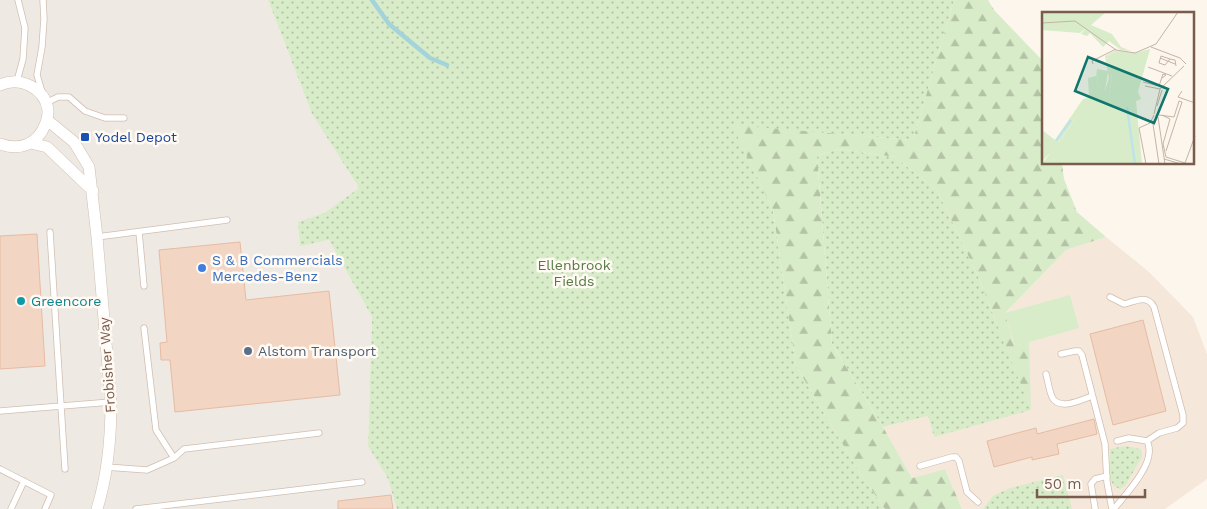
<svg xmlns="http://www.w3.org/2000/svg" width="1207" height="509" viewBox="0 0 1207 509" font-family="'Work Sans',sans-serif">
	<defs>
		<pattern id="grass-dots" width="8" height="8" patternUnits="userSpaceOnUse" patternTransform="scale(1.25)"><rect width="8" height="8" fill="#d8ecc9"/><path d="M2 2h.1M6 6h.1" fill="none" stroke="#b4c2a5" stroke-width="1.8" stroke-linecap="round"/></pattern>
		<pattern id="forest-firs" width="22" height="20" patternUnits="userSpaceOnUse" patternTransform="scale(1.25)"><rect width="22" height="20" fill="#d8ecc9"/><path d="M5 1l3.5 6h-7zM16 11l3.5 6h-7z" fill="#b4c2a5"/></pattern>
	</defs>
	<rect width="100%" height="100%" fill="#fdf6ec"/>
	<path fill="#f5e8da" d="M1106,237L1149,272L1193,317L1207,354V479L1165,509H962L945,469L912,478L883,427L928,416L934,437L1005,313L1066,250Z"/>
	<path fill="#efe9e4" d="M0,0H268L312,114L359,188L324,213L299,222L300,245L329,240L372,317L368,446L389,481L397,509H0Z"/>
	<path fill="url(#grass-dots)" d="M268,0H954L913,140L733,126L773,210L796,366L860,473L885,509H397L388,479L368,446L372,317L329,240L300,246L298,222L324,213L359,188L312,114Z
		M839,149L895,157L937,190L978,276L1031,410L934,437L928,416L883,427L832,344L817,156Z
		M1125,446L1141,449L1142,457L1125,486L1120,489L1114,486L1110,479V449Z
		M1063,475L1072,509H983L993,496L1010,488Z"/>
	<path fill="url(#forest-firs)" d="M954,0H988L994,10L1043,61V164H1062L1064,179L1077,212L1106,237L1066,250L1005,313L1014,346L1029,342L1031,410L978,276L937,190L895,157L839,149L817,156L832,344L883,427L912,478L945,469L962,509H885L860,473L796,366L773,210L732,125L913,140Z"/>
	<path fill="#d8ecc9" d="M1070,295L1079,328L1015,346L1005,313Z"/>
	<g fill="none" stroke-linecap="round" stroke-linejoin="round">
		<path stroke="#a5d3da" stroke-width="4.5" d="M372,0L389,24L430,58L447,65"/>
	</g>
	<path fill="#f3d5c3" stroke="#e6bba3" d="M37,234L45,366L0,369V236Z
		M240,242L246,300L329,291L340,395L175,412L170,360H161L160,343L167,342L159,250Z
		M1143,320L1166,411L1113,425L1090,334Z
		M1094,419L1097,434L1057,444L1059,454L1032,460V457L994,467L987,441L1036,428L1037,434Z
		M391,495L393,509H338V501Z"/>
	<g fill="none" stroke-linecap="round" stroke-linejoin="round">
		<g stroke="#d1beb0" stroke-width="7">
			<path id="service" d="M17,81L23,59L25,28L18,0
				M42,92L37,75L42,47L44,19L43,0
				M46,103L58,97H69L85,111L105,118H124
				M50,232L65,469
				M139,232L144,286
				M97,237L227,220
				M1110,297L1124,304C1136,301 1147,294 1154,307L1183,415V423L1177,428L1159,433L1147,441
				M144,328L156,430L174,458
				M1061,354L1075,351H1079L1082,355L1105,444L1107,482L1112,509
				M1046,374C1048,381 1049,390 1052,397C1059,411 1081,400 1092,396
				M0,411L111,402
				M920,466L952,457H956L959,461L967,492L978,502
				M106,467L147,470L174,458L184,449L319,433
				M0,469L51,495L45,509
				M1095,508L1091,484L1095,479L1107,476
				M11,509L24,481
				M136,509L362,482
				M1114,509C1125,495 1152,467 1149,448C1149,446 1148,443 1147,441L1129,438L1117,441"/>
		</g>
		<g stroke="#d1beb0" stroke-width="12">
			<path id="minor" d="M0,85C20,76 45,88 48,110C48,115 47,121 45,125C37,145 19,151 0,144
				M47,120L74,142L89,167L97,237L111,402C111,436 107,477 97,509
				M31,143L47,147L93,191"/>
		</g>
		<use href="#service" stroke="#fff" stroke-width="5.5"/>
		<use href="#minor" stroke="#fff" stroke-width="11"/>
	</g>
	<rect fill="#1a4fb4" stroke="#fffaf3" stroke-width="2" x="80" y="132" width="10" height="10" rx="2.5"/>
	<circle fill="#3f7fe0" stroke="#fffaf3" stroke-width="2" cx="202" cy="268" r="5"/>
	<circle fill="#0f9aa8" stroke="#fffaf3" stroke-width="2" cx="21" cy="301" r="5"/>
	<circle fill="#5c6f8a" stroke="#fffaf3" stroke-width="2" cx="248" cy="351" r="5"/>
	<g text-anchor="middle" stroke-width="5" stroke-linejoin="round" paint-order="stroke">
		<g font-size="14" fill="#164399" stroke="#fffaf3" text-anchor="start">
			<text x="95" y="142">Yodel Depot</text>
		</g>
		<g font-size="14" fill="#366cbe" stroke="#fffaf3" text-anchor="start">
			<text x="212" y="265">S &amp; B Commercials<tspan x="212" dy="16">Mercedes-Benz</tspan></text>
		</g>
		<g font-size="14" fill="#537a41" stroke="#fffaf3">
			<text x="574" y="270">Ellenbrook<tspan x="574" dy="16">Fields</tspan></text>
		</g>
		<g font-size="14" fill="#0d838f" stroke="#fffaf3" text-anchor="start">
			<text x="31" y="306">Greencore</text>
		</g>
		<g font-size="14" fill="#4e5e75" stroke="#fffaf3" text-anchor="start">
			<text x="258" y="356">Alstom Transport</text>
		</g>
		<g font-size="14" fill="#7a5c4d" stroke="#fffaf3">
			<text transform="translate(107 365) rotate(-94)" y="5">Frobisher Way</text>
		</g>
	</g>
	<g transform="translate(1042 12)">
		<rect width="152" height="152" fill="#fdf6ec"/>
		<path d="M0,0H64L49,13L70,22L79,35L89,39L79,38L67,29L61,35L48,21L45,24L39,22L44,16L38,21L0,18ZM108,37L96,80L99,87L94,89L100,152H0L56,77L67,83L70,66L65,44L77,39L93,41ZM55,57L66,59L63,79L56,73Z" fill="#d8ecc9"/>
		<path d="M0,0H49V13L31,7L0,10ZM74,38L77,39L65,44L70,66L67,83L56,78L16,130L23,140L16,145L7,142L0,149V118L13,128L41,87L47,85L46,66L54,64L55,57L56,73L63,79L67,66L63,44Z" fill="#d8ecc9"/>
		<path fill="none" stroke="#bfe3e8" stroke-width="2.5" d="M85,95L93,152M14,129L29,108"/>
		<path fill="none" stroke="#c5b3a7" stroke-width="1" d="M0,11L33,9L74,38L93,41L114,32L136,0M109,35L138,46L144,52M118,46L133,52M128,47L123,53L117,51L119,44L128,47L133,48L134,54M51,52L50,49L74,37M106,55L130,64M101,70L117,74L121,62L124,63L120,66M103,74L118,77M140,79L136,85L153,91M115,94L120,78M112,102L118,77L142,54M117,103L132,105L137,89L140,90M120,103L128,107L121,132L124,145L143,151L153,124M116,105L123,152M111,112L117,152M124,139L140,90M122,147L139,152M104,152L97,116L108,111L112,103"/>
		<path fill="#0f766e" fill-opacity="0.15" stroke="#0f766e" stroke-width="2.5" d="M46,45L126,77L112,111L33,79Z"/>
		<rect width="152" height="152" fill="none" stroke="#7a5c4d" stroke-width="2.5"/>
	</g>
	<path d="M1037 489v8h108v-8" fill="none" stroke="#7a5c4d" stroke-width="2.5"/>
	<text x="1044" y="489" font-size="15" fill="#7a5c4d" stroke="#fffaf3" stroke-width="4" paint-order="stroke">50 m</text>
</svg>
